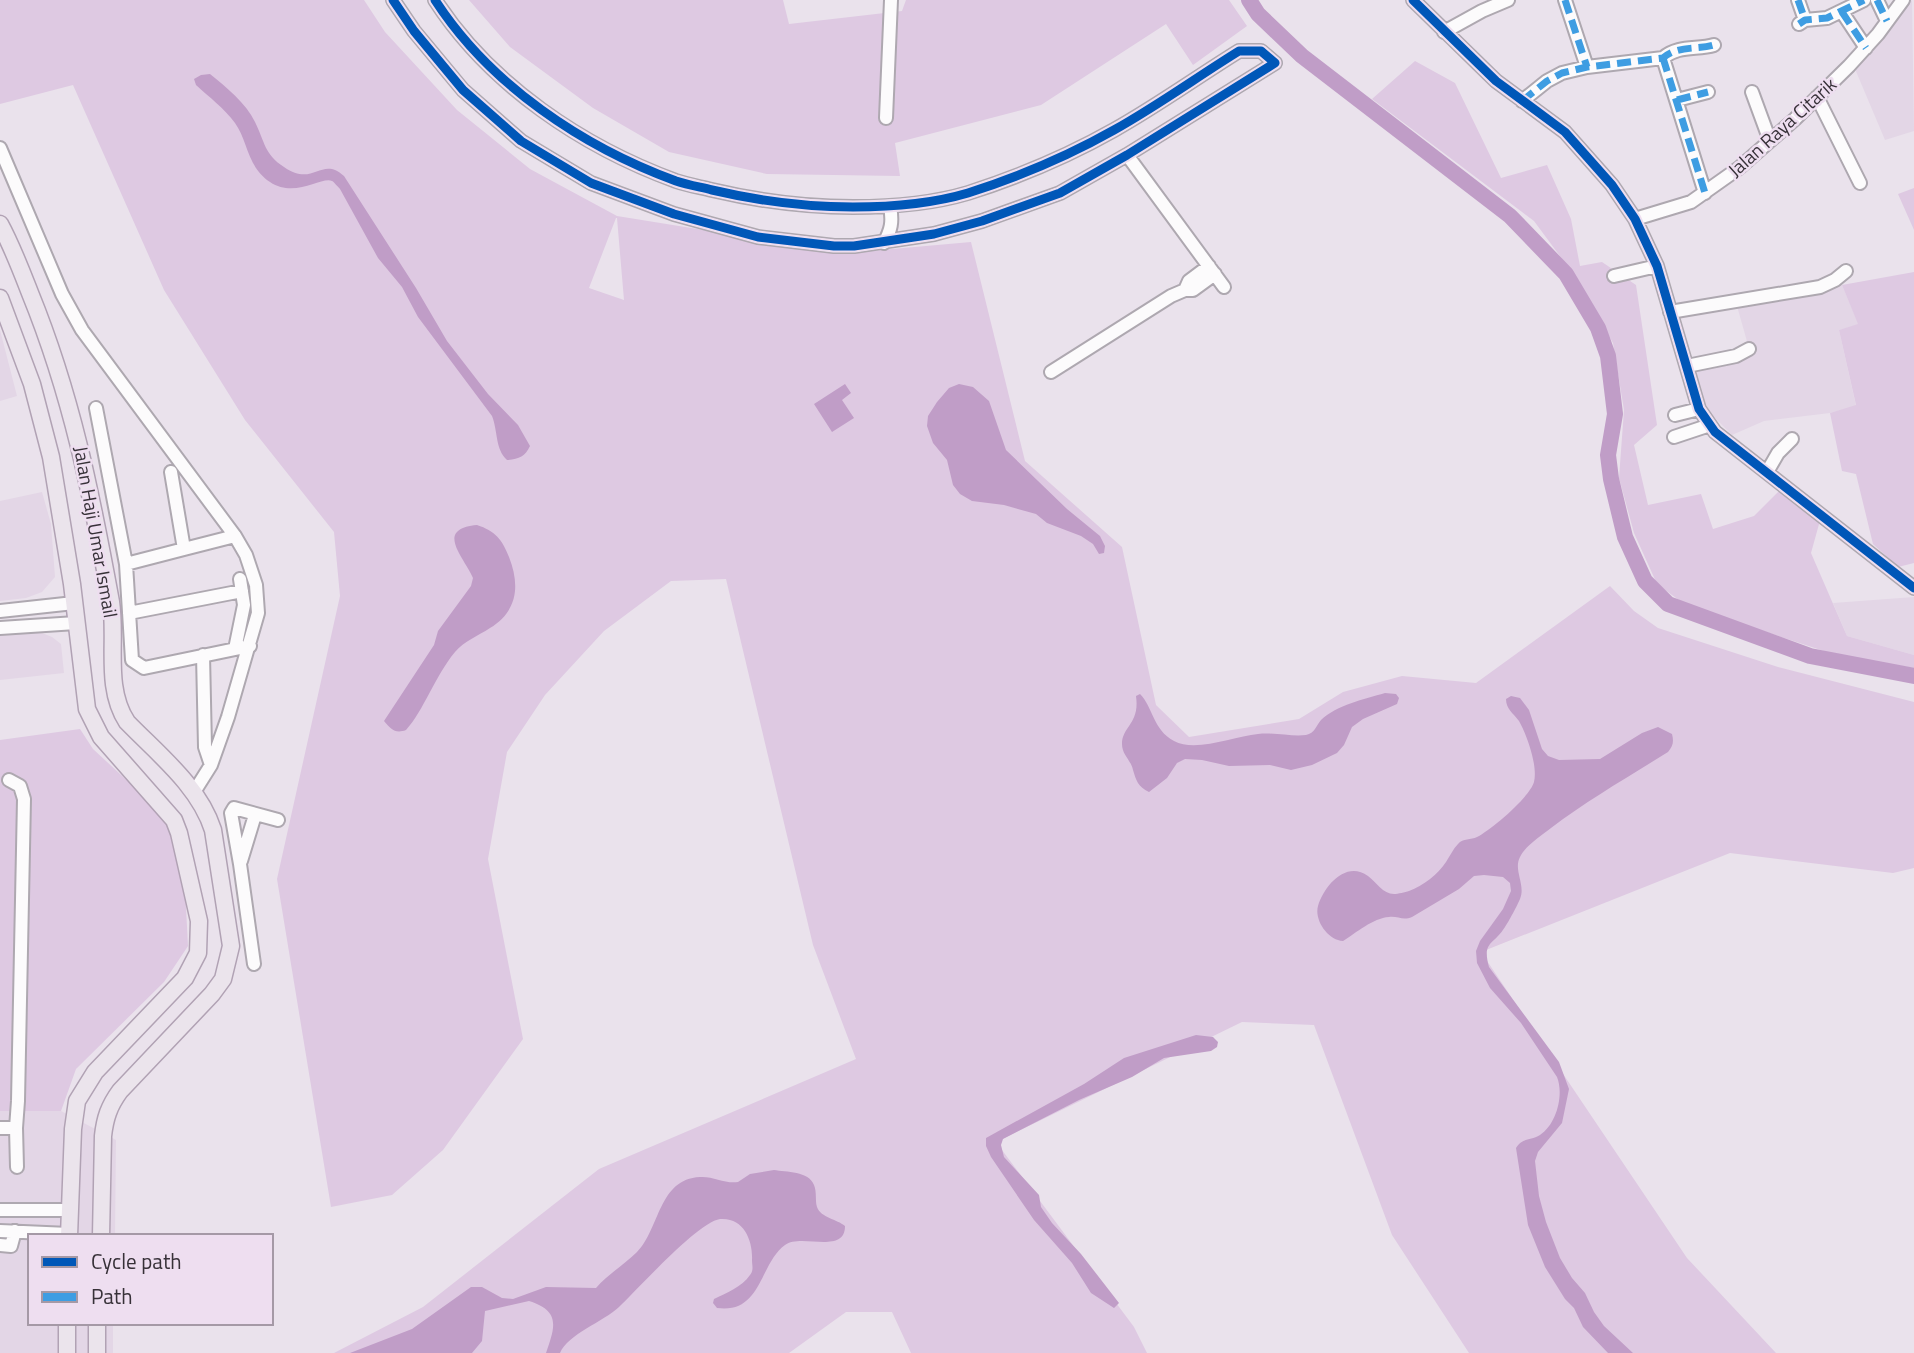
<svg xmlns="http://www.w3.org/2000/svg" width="1914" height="1353" viewBox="0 0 1914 1353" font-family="'Titillium Web',sans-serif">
	<rect width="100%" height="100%" fill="#eae2ec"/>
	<path fill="#e3d6e6" d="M1912,0L1914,131L1885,140L1855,69Z
		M1842,285L1859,325L1839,330L1856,406L1830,413L1764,421L1732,435L1706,409L1692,365L1750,352L1735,299L1820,290Z
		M0,330L17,396L0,401Z
		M42,492L51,524L55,577L42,592L26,598L0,601V501Z
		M1914,597V655L1847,636L1833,603Z
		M37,631L52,637L61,644L64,673L0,680V634Z
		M0,1111H61L116,1140L115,1236H30V1323H113V1353H0Z"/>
	<path fill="#dec9e2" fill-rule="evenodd" d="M0,0H364L385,32L457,110L530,169L617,216L847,253L971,242L1025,461L1122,547L1156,705L1189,737L1299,719L1343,692L1402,676L1476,683L1610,586L1634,611L1658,628L1778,667L1914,702V868L1893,873L1730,853L1481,952L1687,1258L1776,1353H1469L1392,1235L1314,1025L1242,1022L996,1142L1134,1327L1147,1353H911L892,1312H846L789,1353H334L423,1307L599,1169L856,1059L813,945L726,579L671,581L604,631L545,695L507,752L488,859L523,1039L443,1150L392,1195L331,1207L277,879L340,596L334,532L245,420L164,290L73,85L0,104ZM616,218H617L624,300L589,288Z
		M469,0H783L789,24L902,11L906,0H1229L1247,26L1193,65L1166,24L1041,105L895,143L900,176L767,174L669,152L593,108L510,47Z
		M1415,61L1455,83L1501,178L1547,165L1571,219L1580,266L1602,262L1636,285L1657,425L1634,445L1648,505L1701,494L1713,529L1754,516L1780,490L1821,517L1811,553L1847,636L1914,655V668L1836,655L1687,606L1657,584L1634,533L1619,478L1624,410L1613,343L1571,271L1534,221L1372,99Z
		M1914,188V230L1898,194Z
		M1914,272V563L1898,567L1873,544L1856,474L1842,471L1830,413L1856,405L1839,330L1858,324L1842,285Z
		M80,729L93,749L159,810L183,850L188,946L164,982L76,1069L61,1111H0V740Z"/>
	<path fill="#c09dc7" d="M210,74C226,87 246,103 255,122C265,142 264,154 284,167C314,188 321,155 344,176L416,288L447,341L488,394L518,425L530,446C525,457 519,459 507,460C495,449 498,431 492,416L418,317L402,287L378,258L340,189C339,188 333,181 332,181C322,176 295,199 270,182C247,167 248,141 235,123C224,108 209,97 196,85L194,79L201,75Z
		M845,384L851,393L842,400L854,418L832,432L814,404Z
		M959,384L973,387L989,401L1006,450L1067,509L1100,536L1105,546L1104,553L1099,554L1093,544L1081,536L1047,523L1036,514L1004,505L972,501L960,494L953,485L947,460L933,443L927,426L928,416L937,402L949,388Z
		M477,525C495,531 502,539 509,557C520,585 518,611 490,628C478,636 464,641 455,652C435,676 424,710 406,730C395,734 391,729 384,721L434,645L438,631L471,586L473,578C464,557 434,529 477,525Z
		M1385,693L1396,694L1399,698L1397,704L1363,719L1352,727L1344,745L1337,753L1312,765L1291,770L1270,765L1229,766L1202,760L1185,759L1177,763L1167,778L1149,792C1138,787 1136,780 1133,770C1131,760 1122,755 1122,744C1122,726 1140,724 1136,696L1140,694C1153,707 1153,730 1174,741C1196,753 1234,736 1258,734C1274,732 1292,737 1306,735C1315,733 1316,726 1321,720C1337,705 1364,699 1385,693Z
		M1511,696L1520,698L1529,710L1542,749L1548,756L1559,760L1600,759L1642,733L1658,727L1672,734C1674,742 1673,746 1668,752C1628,777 1588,800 1551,828C1541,836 1526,845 1520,857C1513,870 1526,885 1520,899C1518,904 1508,923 1505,927C1493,946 1482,941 1489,967L1559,1062L1569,1089L1562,1123L1538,1152L1535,1161L1539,1196L1546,1222L1560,1258L1572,1278L1585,1293L1594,1312L1604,1326L1633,1353H1608L1583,1327L1574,1308L1565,1299L1545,1267L1528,1225L1516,1148C1523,1137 1530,1141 1540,1135C1557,1124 1564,1094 1557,1077L1521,1023L1490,988L1477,963L1476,951L1480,941L1503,909L1511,891L1510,883L1503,877L1484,875L1474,876L1459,889L1412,917C1403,921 1398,916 1389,917C1373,918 1356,933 1343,941C1328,940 1314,920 1318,906C1324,886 1346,860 1368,876C1376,882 1383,894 1394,894C1398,894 1405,892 1409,891C1423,886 1438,874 1446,862C1450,856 1453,849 1458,844C1463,838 1471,840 1477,837C1491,830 1530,797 1534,782C1538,766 1527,735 1519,721C1513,713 1506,709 1506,699Z
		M1196,1035L1213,1037L1218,1042L1217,1047L1211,1051L1164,1058L1132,1077L1079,1100L1003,1139L1001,1145L1004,1157L1039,1195L1041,1207L1052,1223L1081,1254L1119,1303L1114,1308L1091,1293L1072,1263L1034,1220L991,1157L986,1146V1138L1084,1084L1124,1058Z
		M774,1170C786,1172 809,1171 814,1185C817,1192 815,1201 817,1207C821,1218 837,1219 845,1226C845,1255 801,1233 785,1245C759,1264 762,1314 717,1308L713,1303L714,1299C726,1293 742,1287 750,1275C754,1270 752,1266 752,1260C753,1241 744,1217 720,1219C698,1222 638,1289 619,1307C603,1322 568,1334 560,1353H546C555,1327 561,1311 529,1301L485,1311L482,1341L472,1353H350L412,1329L471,1287H482L502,1298L513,1299L546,1287L596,1288C608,1274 624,1265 637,1252C660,1229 658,1179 700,1177C713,1176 725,1184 738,1182L750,1174Z"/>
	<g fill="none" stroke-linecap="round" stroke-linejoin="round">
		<path stroke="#c09dc7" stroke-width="16" d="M1249,0L1258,14L1302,56L1510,216L1566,274L1598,328L1608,356L1615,414L1608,455L1611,479L1625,537L1645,581L1668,604L1810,656L1914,676"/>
		<g stroke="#aea8b0" stroke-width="16">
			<path id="minor" d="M393,0L414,31L463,90L521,141L591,183L674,214L758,237L834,246H854L934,234L982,221L1060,193L1127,155L1275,63L1261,51H1239C1197,77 1157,106 1114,130C1068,156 1018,177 968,193C931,204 892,207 853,207C805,207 759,201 712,190C700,187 688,185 676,181C583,147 490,85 435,0
				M1413,0L1496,81L1565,132L1612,185L1635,219L1657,266L1699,409L1715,432L1914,588
				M1565,0L1587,67
				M1798,0L1805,20
				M1877,0L1887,21
				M1842,12L1866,48
				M1799,24L1805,20L1827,18L1864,0
				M1444,32L1482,11L1508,0
				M1663,58L1705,193
				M1752,92L1770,141
				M1817,97L1860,183
				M1677,100L1708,92
				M1522,101L1547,81L1562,73L1587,67L1663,58C1678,45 1697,50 1714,45
				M886,118L891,0
				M0,148L62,294L82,330L235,536L246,555L256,585L258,613L228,717L211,765L194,792
				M1127,155L1224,287
				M1635,219L1691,202L1739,168L1795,119L1849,66L1878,34L1903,0
				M884,243C891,230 893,222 890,207
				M1614,276L1657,266
				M1185,290L1189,281L1209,266
				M1670,312L1820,287L1835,280L1846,271
				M1687,366L1736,356L1749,349
				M1051,372L1171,296L1185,290H1193L1215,274
				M96,408L126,564L132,660L144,668L250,646
				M1675,415L1699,409
				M1674,437L1710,425
				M1767,472L1778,453L1792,439
				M184,549L235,536
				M126,564L184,549L171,472
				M0,611L74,603
				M129,613L242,591
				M0,628L76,623
				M235,649L244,605L240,579
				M203,655L205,747L211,765
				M241,861L255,815
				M254,964L240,864L231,813L234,808L278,820
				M0,1128H16L18,1101L24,799L20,786L9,780
				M16,1128L17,1167
				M0,1210H70
				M0,1231L69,1234
				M0,1245L11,1246L15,1231"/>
		</g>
		<g stroke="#b1a2b4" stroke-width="19">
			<path id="major" d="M0,224C12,246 21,270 30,293C72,396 91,493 111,602C117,641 104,687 127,722C158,754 199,786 213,830L231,946L223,979L212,994L120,1091C109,1106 105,1118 103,1136L101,1236
				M0,298L32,384L51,457L72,584L87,709L101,737L174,820L179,833L199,921L198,953L185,978L95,1072L77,1101L73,1129L69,1236
				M67,1323V1353
				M97,1323V1353"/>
		</g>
		<use href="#minor" stroke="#fcfbfc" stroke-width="12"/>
		<use href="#major" stroke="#ebe4ec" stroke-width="16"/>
		<path stroke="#3e9de2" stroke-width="7" stroke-dasharray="14 7" stroke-linecap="butt" d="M1565,0L1587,67
			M1798,0L1805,20
			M1877,0L1887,21
			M1842,12L1866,48
			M1799,24L1805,20L1827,18L1864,0
			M1663,58L1705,193
			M1677,100L1708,92
			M1522,101L1547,81L1562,73L1587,67L1663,58C1678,45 1697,50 1714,45"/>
		<g stroke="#eedef0" stroke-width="13">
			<path id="cycleway" d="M393,0L414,31L463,90L521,141L591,183L674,214L758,237L834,246H854L934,234L982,221L1060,193L1127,155L1275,63L1261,51H1239C1197,77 1157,106 1114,130C1068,156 1018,177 968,193C931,204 892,207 853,207C805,207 759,201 712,190C700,187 688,185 676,181C583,147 490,85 435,0
				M1413,0L1496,81L1565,132L1612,185L1635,219L1657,266L1699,409L1715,432L1914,588"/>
		</g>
		<use href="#cycleway" stroke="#0057b8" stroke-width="9"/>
	</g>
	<g text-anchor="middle" stroke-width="5" stroke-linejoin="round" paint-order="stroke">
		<g font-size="19" fill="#373138" stroke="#eedef0">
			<text transform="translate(1782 127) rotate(-42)" y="7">Jalan Raya Citarik</text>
			<text transform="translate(96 532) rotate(80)" y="7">Jalan Haji Umar Ismail</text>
		</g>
	</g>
	<rect x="28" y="1234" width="245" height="91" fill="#eedef0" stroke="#a599a6" stroke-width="2"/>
	<rect x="42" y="1257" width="35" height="10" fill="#0057b8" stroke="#a599a6" stroke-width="2"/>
	<text x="91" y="1269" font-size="21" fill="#373138">Cycle path</text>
	<rect x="42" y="1292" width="35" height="10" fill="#3e9de2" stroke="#a599a6" stroke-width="2"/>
	<text x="91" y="1304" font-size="21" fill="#373138">Path</text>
</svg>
